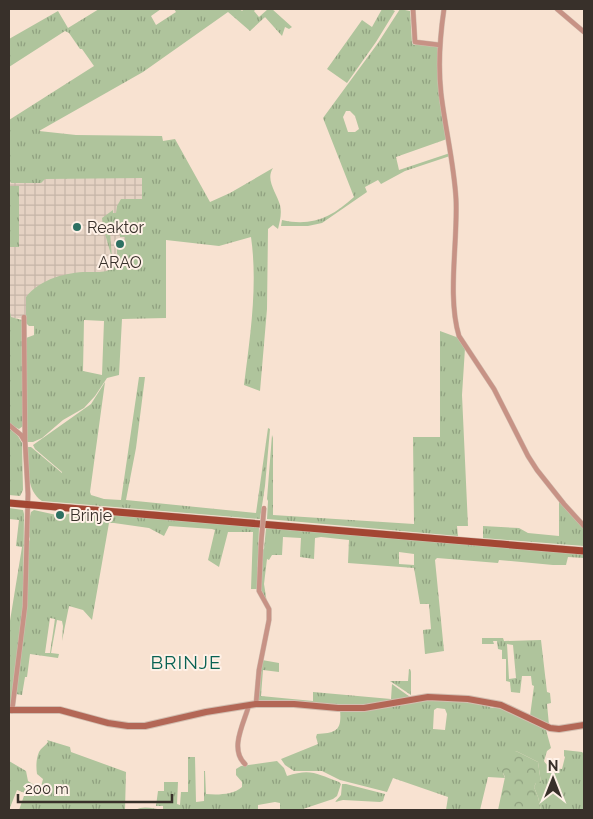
<svg xmlns="http://www.w3.org/2000/svg" width="593" height="819" viewBox="0 0 593 819" font-family="Raleway,sans-serif">
	<defs>
		<pattern id="industrial-grid" width="8" height="8" patternUnits="userSpaceOnUse" patternTransform="scale(1.25)"><rect width="8" height="8" fill="#e5d2c3"/><path d="M0 4h8M4 0v8" fill="none" stroke="#c5b5a8"/></pattern>
		<pattern id="grass-tufts" width="24" height="20" patternUnits="userSpaceOnUse" patternTransform="scale(1.25)"><rect width="24" height="20" fill="#afc49c"/><path d="M3 7l-1-3M5 7V3M7 7l1-3M15 17l-1-3M17 17v-4M19 17l1-3" fill="none" stroke="#8fa07f"/></pattern>
		<pattern id="forest-crowns" width="20" height="18" patternUnits="userSpaceOnUse" patternTransform="scale(1.25)"><rect width="20" height="18" fill="#afc49c"/><path d="M2 6a3 3 0 1 1 6 0M12 15a3 3 0 1 1 6 0" fill="none" stroke="#8fa07f"/></pattern>
	</defs>
	<rect width="100%" height="100%" fill="#f8e2d1"/>
	<path fill="url(#industrial-grid)" d="M162,136L164,318H9V137Z"/>
	<path fill="url(#grass-tufts)" fill-rule="evenodd" d="M99,9H161L151,16L156,25L176,12L174,9H240L242,11L244,9H256L254,11L259,17L268,9H272L292,27L289,29L285,27L282,36L265,17L250,31L228,12L143,72L39,131L76,135L162,136L163,141L175,139L210,202L230,193L273,168C265,180 277,193 280,205C282,213 280,221 278,229L273,225L268,229L267,309L260,391L244,385C250,337 258,286 251,237L219,246L166,240V318L122,319L119,375L107,378L95,396L84,408L63,420L42,438L33,442H27L26,338L34,335V326H29L26,323V297C40,279 67,272 87,272C94,272 105,273 111,269C118,264 117,255 117,248L125,247V237H120V232H110L112,258L103,227L102,218L113,210V213H116L117,206L121,199H142V178L45,179L41,183H11L9,180V120L94,66L82,49H80L69,33L65,31L9,67V39L58,11L68,28ZM84,320L104,321L102,375L83,371Z
		M382,9H391L395,11L376,42L347,83L327,69L362,20L372,27Z
		M400,9L410,11L412,43L414,45H436L438,47L440,104L447,139L396,157L399,170L450,153V156L405,171L381,184L378,180L365,187L367,192L322,223L308,226H281L282,220C312,227 332,217 354,197L323,118L378,43ZM346,111H350L355,116L359,129L355,132H348L343,117Z
		M9,186H19V247H9Z
		M9,307L11,317L22,320L23,426L19,429L9,424Z
		M440,331L459,338L465,348L462,395L468,526H457L458,536L267,519L268,501L267,499L272,435L273,438V515L414,524L413,437H440Z
		M139,377H145L136,448L126,500L256,513L268,428L270,429L265,486L260,519L42,501C26,491 28,465 27,447H31L62,473V472L35,449L33,445L91,404L105,382L90,492L91,495L104,499L121,500Z
		M9,428L18,436L22,443L23,490L20,496L9,495Z
		M559,500L584,528V546L483,538V526L519,528L528,533L559,536Z
		M9,508L23,510L24,514L23,605L11,705L9,707V627L22,547L16,546L19,520L9,519Z
		M34,510L61,516L75,512L259,527L257,589H251L253,532H228L219,567L208,560L215,530L212,529L169,526L164,536L149,528L114,523H109L92,620L83,610L69,606L62,641L63,626L62,621L57,620L51,653L59,654L58,658L30,654L27,677H25L22,695L16,694L26,607L28,544L30,539C26,530 29,521 31,512ZM50,618L55,619L50,653H45Z
		M266,528L584,553V558L568,557L566,565H553L499,560L498,563L437,558L435,560L444,651L425,654L423,630L431,629L429,604H420L414,568L348,563L349,540L321,537L315,538L314,559L300,557L301,538L283,537L282,555H272L269,560L267,559L264,584L267,603L260,588L262,550L264,549ZM399,552L414,554V565L399,564Z
		M482,638H503L504,641L541,640L547,692L550,693L551,703L547,704L549,725L530,716L534,686L532,685L531,676H522L520,693L511,692L510,682L506,681V659H502V650L498,649L497,641H493L494,644H482ZM507,644L513,645L516,678L509,679Z
		M262,660L279,663V672L263,670L261,696L313,701V692L391,699L392,684L410,697L352,707L282,701H259L257,700Z
		M409,669H410L411,672V695L390,681H408Z
		M428,699L476,702L487,704L489,707L493,708L497,706L546,730L551,748L547,751L544,761C548,768 555,768 562,769L565,757L564,756V750L582,752L584,754V810H541L538,797L534,787L536,783H541L538,762L516,751L503,773L505,778L488,777L480,810H446L448,797L393,778L387,792L340,780L322,771H294L285,765L281,759L318,744L316,737L317,734C336,733 342,731 340,710ZM437,708L445,709L447,714L445,730L433,729L434,710Z
		M47,740L70,747L71,752L126,772L125,810H19L25,793L17,790L9,810V761L26,771L28,781L36,786L41,787L43,779L37,774C36,767 36,759 39,752C41,748 45,746 48,742Z
		M188,757H195L196,802L204,801V771H205L206,794C217,795 233,795 242,787V782L236,775V769L241,766L277,761L284,768L287,776C311,768 317,774 339,782L341,784L337,796L333,799L300,810H280V803L275,802L258,805V810H176V809L136,810C143,805 154,809 163,810V806H156L158,791H164V782H178L177,804L180,805L181,792H188Z
		M342,784H346L385,794L383,801L380,802L343,800L335,802L341,795Z"/>
	<path fill="url(#forest-crowns)" d="M516,751L538,762L541,783H536L534,787L538,797L541,810H498L505,777L503,773L498,769L500,759Z"/>
	<g fill="none" stroke-linecap="round" stroke-linejoin="round">
		<g stroke="#d2beb0" stroke-width="5.5">
			<path id="street" d="M413,9L415,42L440,45
				M444,9C440,36 438,65 441,93C445,128 454,163 456,199C458,242 447,296 459,336L494,389L528,456L537,470L564,504L584,526
				M557,9L584,32
				M9,425L21,435L24,440
				M256,704L259,670L269,620V609L259,591L261,544
				M12,711L25,606L28,494L25,441L24,317
				M245,764C229,749 244,723 249,705"/>
		</g>
		<g stroke="#d2beb0" stroke-width="8">
			<path id="secondary" d="M9,710H60L108,723L128,726H145L206,712L256,704H294L338,708H364L428,697L468,699L501,705L550,728L559,729L584,725"/>
		</g>
		<g stroke="#d2beb0" stroke-width="8">
			<path id="primary" d="M9,503L584,551"/>
		</g>
		<use href="#street" stroke="#c79285" stroke-width="4.5"/>
		<use href="#secondary" stroke="#b36756" stroke-width="6"/>
		<use href="#primary" stroke="#a34633" stroke-width="7"/>
		<g stroke="#d2beb0" stroke-width="5.5" stroke-linecap="butt">
			<path id="street-bridge" d="M261,544L264,508"/>
		</g>
		<use href="#street-bridge" stroke="#c79285" stroke-width="4.5"/>
	</g>
	<g fill="#2d7062" stroke="#fff1e7" stroke-width="2">
		<circle cx="77" cy="227" r="5"/>
		<circle cx="120" cy="244" r="5"/>
		<circle cx="60" cy="515" r="5"/>
	</g>
	<g text-anchor="middle" stroke-width="4" stroke-linejoin="round" paint-order="stroke">
		<g font-size="16" fill="#38302a" stroke="#fff1e7" text-anchor="start">
			<text x="87" y="233">Reaktor</text>
			<text x="120" y="268" text-anchor="middle">ARAO</text>
			<text x="70" y="521">Brinje</text>
		</g>
		<g font-size="19" letter-spacing="1" fill="#096253" stroke="#fff1e7">
			<text x="186" y="669">BRINJE</text>
		</g>
	</g>
	<rect width="593" height="819" fill="none" stroke="#38302a" stroke-width="20"/>
	<g transform="translate(553 779)" stroke="#fff1e7" stroke-width="4" paint-order="stroke">
	<path d="M0-4L9 19L0 12L-9 19Z" fill="#38302a"/>
	<text y="-8" font-size="14" font-weight="bold" text-anchor="middle" fill="#38302a">N</text>
	</g>
	<path d="M18 794v8h154v-8" fill="none" stroke="#38302a" stroke-width="2.5"/>
	<text x="25" y="794" font-size="15" fill="#38302a" stroke="#fff1e7" stroke-width="4" paint-order="stroke">200 m</text>
</svg>
